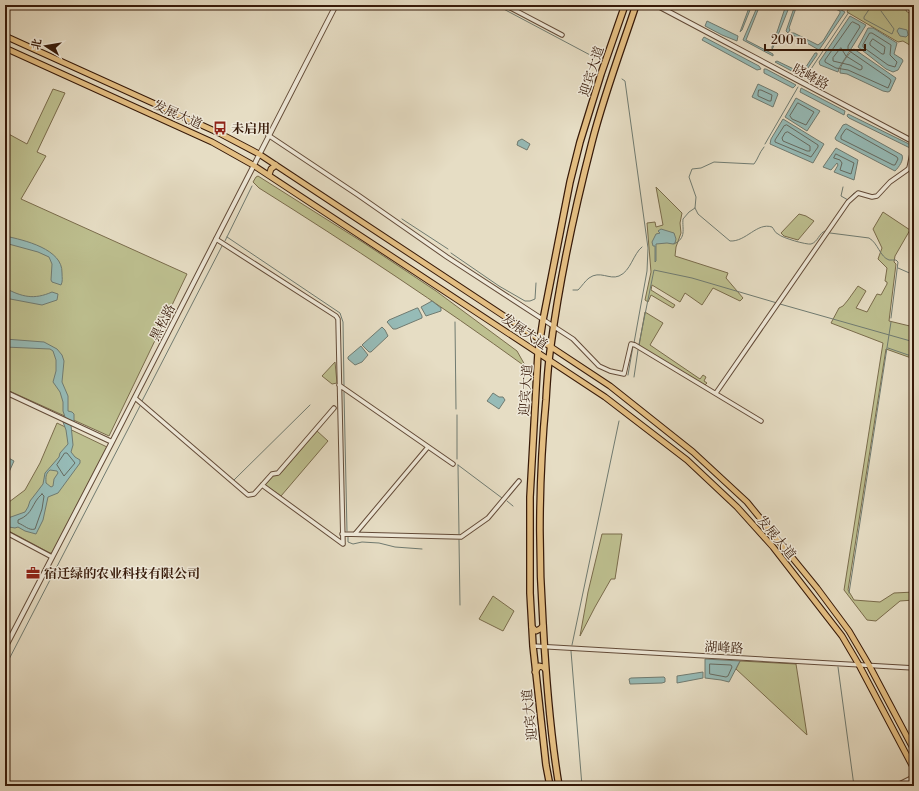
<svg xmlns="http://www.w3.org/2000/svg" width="919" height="791" viewBox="0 0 919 791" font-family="'Libre Bodoni','Noto Serif SC',serif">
	<rect width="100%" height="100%" fill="#e6ddc4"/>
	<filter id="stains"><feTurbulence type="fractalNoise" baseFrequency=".005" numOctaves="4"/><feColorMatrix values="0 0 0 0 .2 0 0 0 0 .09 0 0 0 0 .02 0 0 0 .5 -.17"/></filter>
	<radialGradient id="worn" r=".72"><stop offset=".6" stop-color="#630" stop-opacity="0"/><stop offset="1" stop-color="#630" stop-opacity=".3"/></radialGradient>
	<path fill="#bdbf8f" stroke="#7a6c4c" d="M839,5H908L906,11L914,16V55L913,47L903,41L898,42L847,12L848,10Z
		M53,89L65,93L37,152L46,156L21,199L187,274L109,436L5,389V132L27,144Z
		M258,176L364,243L436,291L517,351L526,367C439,304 350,245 259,188L253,182L256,177Z
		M656,187L682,213L680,223L681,233L676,247L675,256L728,273L726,278L743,298L740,301L713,288L702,305L685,293L680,302L652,285L651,290L675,305L673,308L651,295L648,302L645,300L651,272L647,223L655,222L656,227L663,225Z
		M883,212L910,230L895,256L894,262L896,264L889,321L914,327V359L886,349L848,590L854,600L880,602L894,593L914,592V600L900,601L876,621L867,620L844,590L883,343L831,323L839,308L843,306L848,300L858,286L866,291L856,308L867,312L877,294L881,295L887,284V282L885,281L887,268L878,259L882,248L873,229Z
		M799,214L806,216L814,221L798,240L784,236L781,233Z
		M645,312L663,323L650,345L700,379L703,375L706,377L704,381L707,383L705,385L639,346Z
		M335,362L337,383L332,384L322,376Z
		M57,423L107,447L52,553H50L5,529V505L25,490L40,463Z
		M317,431L328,441L281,496L265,485L273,476L280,474Z
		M602,534H622L615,579H611L595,607L580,636L588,592Z
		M493,596L514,611L503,631L479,619Z
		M740,661L796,664L807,735L736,669Z"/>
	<path fill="#96bbb7" stroke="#707b71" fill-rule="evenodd" d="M750,5H752L742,30L740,32Z
		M758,5H760L746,40L773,54V56L743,40Z
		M786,5H790L772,50V47Z
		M795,5H797L789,28L790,30L788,33L786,31Z
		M826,5H832L845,12L819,50L791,34V33H794L818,45L823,41L840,13V11Z
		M850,16L866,25L839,68L838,72L820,65L819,62Z
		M707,21L738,36L737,41L722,35L705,26Z
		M868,28H873L897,43L894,54L902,59L903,61L898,70L893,72L886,69L858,47Z
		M899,28L907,30L908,35L906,37L900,36L897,31Z
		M704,37L759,66L761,69L757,70L702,40Z
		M854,49L896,78L890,91L888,92L883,91L847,74L840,73C839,65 848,56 852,50Z
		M815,53H817V55L803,75L801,76L775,62L777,61L802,73Z
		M764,69H766L796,85L793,88L764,73Z
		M758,84L777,93L778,94L773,107L752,97Z
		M801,88L845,111L844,115L800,92Z
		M796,98L820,111L807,131L785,117Z
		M848,114L909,144L910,148L849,118L847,116Z
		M783,119L824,144L813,163L770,144L771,139Z
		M846,124L902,155C904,160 899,167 895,171L893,170L836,140L835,138L843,125Z
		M522,139L530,144L527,150L517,145L518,141Z
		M836,148L858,160L854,180L834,172L838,165L837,163L831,170L823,167Z
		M661,229L674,233L676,239L675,243L673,244L667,243L656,244V261L655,262V246H653L652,242L656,234L660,233L658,231Z
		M5,236C24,240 63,249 62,273C62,278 63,281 61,285L52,282L51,280L52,264L49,257L38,252L5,243Z
		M5,288C22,297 34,300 52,292L58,294L57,300L42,305L5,298Z
		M432,301L441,308V311L426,316L421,307Z
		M417,308H418L422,316V318L396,329H393L387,322L389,320Z
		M382,327L385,330L388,336L371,352H369L362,345L363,344Z
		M5,339L44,342L57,349L62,355L64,361L62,382L68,396V411L72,412L74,414V423L66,420L63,411V402L60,392L53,382L56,371V360L53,351L50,349L5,347Z
		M361,346L368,355L362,362L355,365L348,359V357Z
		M493,393L499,397H503L505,400L499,409L487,401Z
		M63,422L71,425L73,445L71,452L75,457L80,460V463L58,493L48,497L43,520L36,534L25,531L18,527L15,528L9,527L6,528L5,533V521L8,518L25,512L28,507L30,501L37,492L43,484L45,473L59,457L60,453L68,444L66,430ZM50,470L57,471L58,473L54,479L53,486L51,487L46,483C46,478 45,474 50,470Z
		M5,456L14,461L5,481Z
		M705,659L740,661L729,682L721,680L705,678Z
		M703,672V678L677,683V676Z
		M664,677L665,678V682L662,683L631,684H630L629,679L631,678Z"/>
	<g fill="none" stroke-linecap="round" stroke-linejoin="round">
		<path stroke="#666a60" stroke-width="1" d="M853,22L859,25L860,27L848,46V50L890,79L891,81L888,88L848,70L836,68L825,62V60L851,23Z
			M870,33H872L891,45L890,55L897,62L895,67L888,65L863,47V45Z
			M873,39L885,47L884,54H882L870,45V43Z
			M841,48L846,56L862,66V69L860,70L850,65L833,61V58Z
			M759,90H761L772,95L771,101H769L758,96V94Z
			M798,103L814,112L806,125L792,119L790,116Z
			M787,125L818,145V147L811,157L775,142V140L784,126Z
			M847,129L897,157L898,159L895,165H893L841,139V136L845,130Z
			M788,132L810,146V151H807L783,141L782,138L785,133Z
			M836,154L854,163L851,174L840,170L842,163L840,160L834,158Z
			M65,453H67L75,463L64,476L57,465Z
			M42,494L44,496L42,509L35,529C29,531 24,525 18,523V520C34,514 31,503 42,494Z
			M710,664L731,665L732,667L728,676L726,677L710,674Z"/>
		<path stroke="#707b71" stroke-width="1" d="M496,5L592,56
			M872,5L864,17V19L892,34L894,29L881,11
			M805,78L849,12
			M622,79L625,81L648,248L647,271L634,343
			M765,144L798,87
			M843,187L841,196L848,200L854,193
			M695,208L698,214L730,241C746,242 757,222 772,227C774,229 775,233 778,234C782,238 807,245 811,244C818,242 819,233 825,231
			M402,219L448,249
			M830,233L869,238C878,243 880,257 889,260C891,260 894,260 896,260L898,262L891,318
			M227,237L340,313L343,322L344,385
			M225,241L252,186
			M674,244C687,238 682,229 683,219L689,212L695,208L696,197L689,177L692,169L701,168L714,162L754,164C758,159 759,153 764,147
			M451,253L499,286L525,301H530L535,299L536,283
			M898,268L914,275
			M573,290H578C582,286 585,281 589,278C600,270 609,280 619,276C631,271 633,254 642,247
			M780,304L914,342
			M455,322L456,409
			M639,344L654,270L692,278L777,303
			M888,348L914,357
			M628,375L633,346
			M634,377L638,350
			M344,392L347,531
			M142,401L222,246
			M457,415V459
			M458,465L459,534
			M458,465L502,498
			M234,480L310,405
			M507,501L513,506
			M348,537V542L353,544L362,542L379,543L395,547L422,549
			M459,540L460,605
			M849,593L891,322
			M572,645L619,421
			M571,651L582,786
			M5,667L140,406
			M838,667L854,786"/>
		<g stroke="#634b38" stroke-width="5.5">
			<path id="minor" d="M505,5L562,35
				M268,135L358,195L447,257L573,339L599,366L610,371L624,374L631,344L635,345L761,421
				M216,239L336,316L338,319L343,544
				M339,385L453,464
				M716,393L848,202L858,193L872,197L877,196L890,182L907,170L909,168L914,144
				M135,398L248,495L254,494L272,474L278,473L334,408
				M262,485L343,544
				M5,532L52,557
				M342,534L461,537L488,518L519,481
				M355,534L428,447
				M533,646L914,668"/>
		</g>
		<g stroke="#634b38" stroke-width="6">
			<path id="tertiary" d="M656,5L914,142
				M5,392L112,442
				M5,648L112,442L336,5
				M896,786L914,777"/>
		</g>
		<g stroke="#371a09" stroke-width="7">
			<path id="primary" d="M5,36L219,133L259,154L610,386L693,452L747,502L817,588L849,631L869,665L914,750
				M5,48L212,142L253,165L605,397L687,460L737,507L773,547L842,636L859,665L914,769
				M269,175L271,169L276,165
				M532,627L536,631L540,629L543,626
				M535,672L539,666L543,667L545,669"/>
		</g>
		<g stroke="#371a09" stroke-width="8">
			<path id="trunk" d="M550,786L546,765L533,646L530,593V497L538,353L543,320L570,182L580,142L601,74L625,5
				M559,786C550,732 546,678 543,623C538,549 539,475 546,400C547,382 548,363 551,345C560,277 575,208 592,142C604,95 621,50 636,5"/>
		</g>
		<use href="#minor" stroke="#efe9d9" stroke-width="3.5"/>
		<use href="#tertiary" stroke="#efe9d9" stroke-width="4"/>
		<use href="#primary" stroke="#e3be82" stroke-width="5"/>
		<use href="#trunk" stroke="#e3be82" stroke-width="5.5"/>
	</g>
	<defs>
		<g id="bus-bare" transform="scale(1.08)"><path d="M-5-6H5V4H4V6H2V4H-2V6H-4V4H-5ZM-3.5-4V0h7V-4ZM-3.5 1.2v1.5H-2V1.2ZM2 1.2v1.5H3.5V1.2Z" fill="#8f2418" stroke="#efe9d9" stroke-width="2.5" paint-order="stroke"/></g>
		<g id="office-bare" transform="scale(1.08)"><path d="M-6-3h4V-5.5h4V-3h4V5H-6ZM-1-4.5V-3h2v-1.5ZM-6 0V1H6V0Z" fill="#8f2418" stroke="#efe9d9" stroke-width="2.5" paint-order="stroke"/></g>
	</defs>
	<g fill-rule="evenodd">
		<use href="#bus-bare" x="220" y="128"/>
		<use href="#office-bare" x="33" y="573"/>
	</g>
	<g text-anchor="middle" stroke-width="3" stroke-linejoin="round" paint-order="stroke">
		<g font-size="13" fill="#371a09" stroke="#efe9d9">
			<text transform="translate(591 71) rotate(-72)" y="5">迎宾大道</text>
			<text transform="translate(811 76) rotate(28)" y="5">晓峰路</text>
			<text transform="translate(178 114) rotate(24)" y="5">发展大道</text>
			<text transform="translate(162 322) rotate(-63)" y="5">黑松路</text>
			<text transform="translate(525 331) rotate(34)" y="5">发展大道</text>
			<text transform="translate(525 390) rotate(-86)" y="5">迎宾大道</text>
			<text transform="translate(777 537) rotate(50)" y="5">发展大道</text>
			<text transform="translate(724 647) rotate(3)" y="5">湖峰路</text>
			<text transform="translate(529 715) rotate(-96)" y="5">迎宾大道</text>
		</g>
		<g font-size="13" font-weight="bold" fill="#371a09" stroke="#efe9d9" text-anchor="start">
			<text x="231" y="133">未启用</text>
			<text x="44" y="578">宿迁绿的农业科技有限公司</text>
		</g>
	</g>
	<rect width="919" height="791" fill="none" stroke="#e6ddc4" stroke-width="20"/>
	<rect x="6" y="6" width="907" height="779" fill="none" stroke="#371a09" stroke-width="2"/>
	<rect x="10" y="10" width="899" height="771" fill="none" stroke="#371a09"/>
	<g transform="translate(46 46) rotate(282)" stroke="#efe9d9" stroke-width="3" paint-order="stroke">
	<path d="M0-3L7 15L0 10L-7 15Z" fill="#371a09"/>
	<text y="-6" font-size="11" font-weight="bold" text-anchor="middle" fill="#371a09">北</text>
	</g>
	<path d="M765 44v6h100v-6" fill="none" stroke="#371a09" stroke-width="2"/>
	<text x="771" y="44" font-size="12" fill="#371a09" stroke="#efe9d9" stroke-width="3" paint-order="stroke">200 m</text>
	<rect width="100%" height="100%" filter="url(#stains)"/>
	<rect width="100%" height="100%" fill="url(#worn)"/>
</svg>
